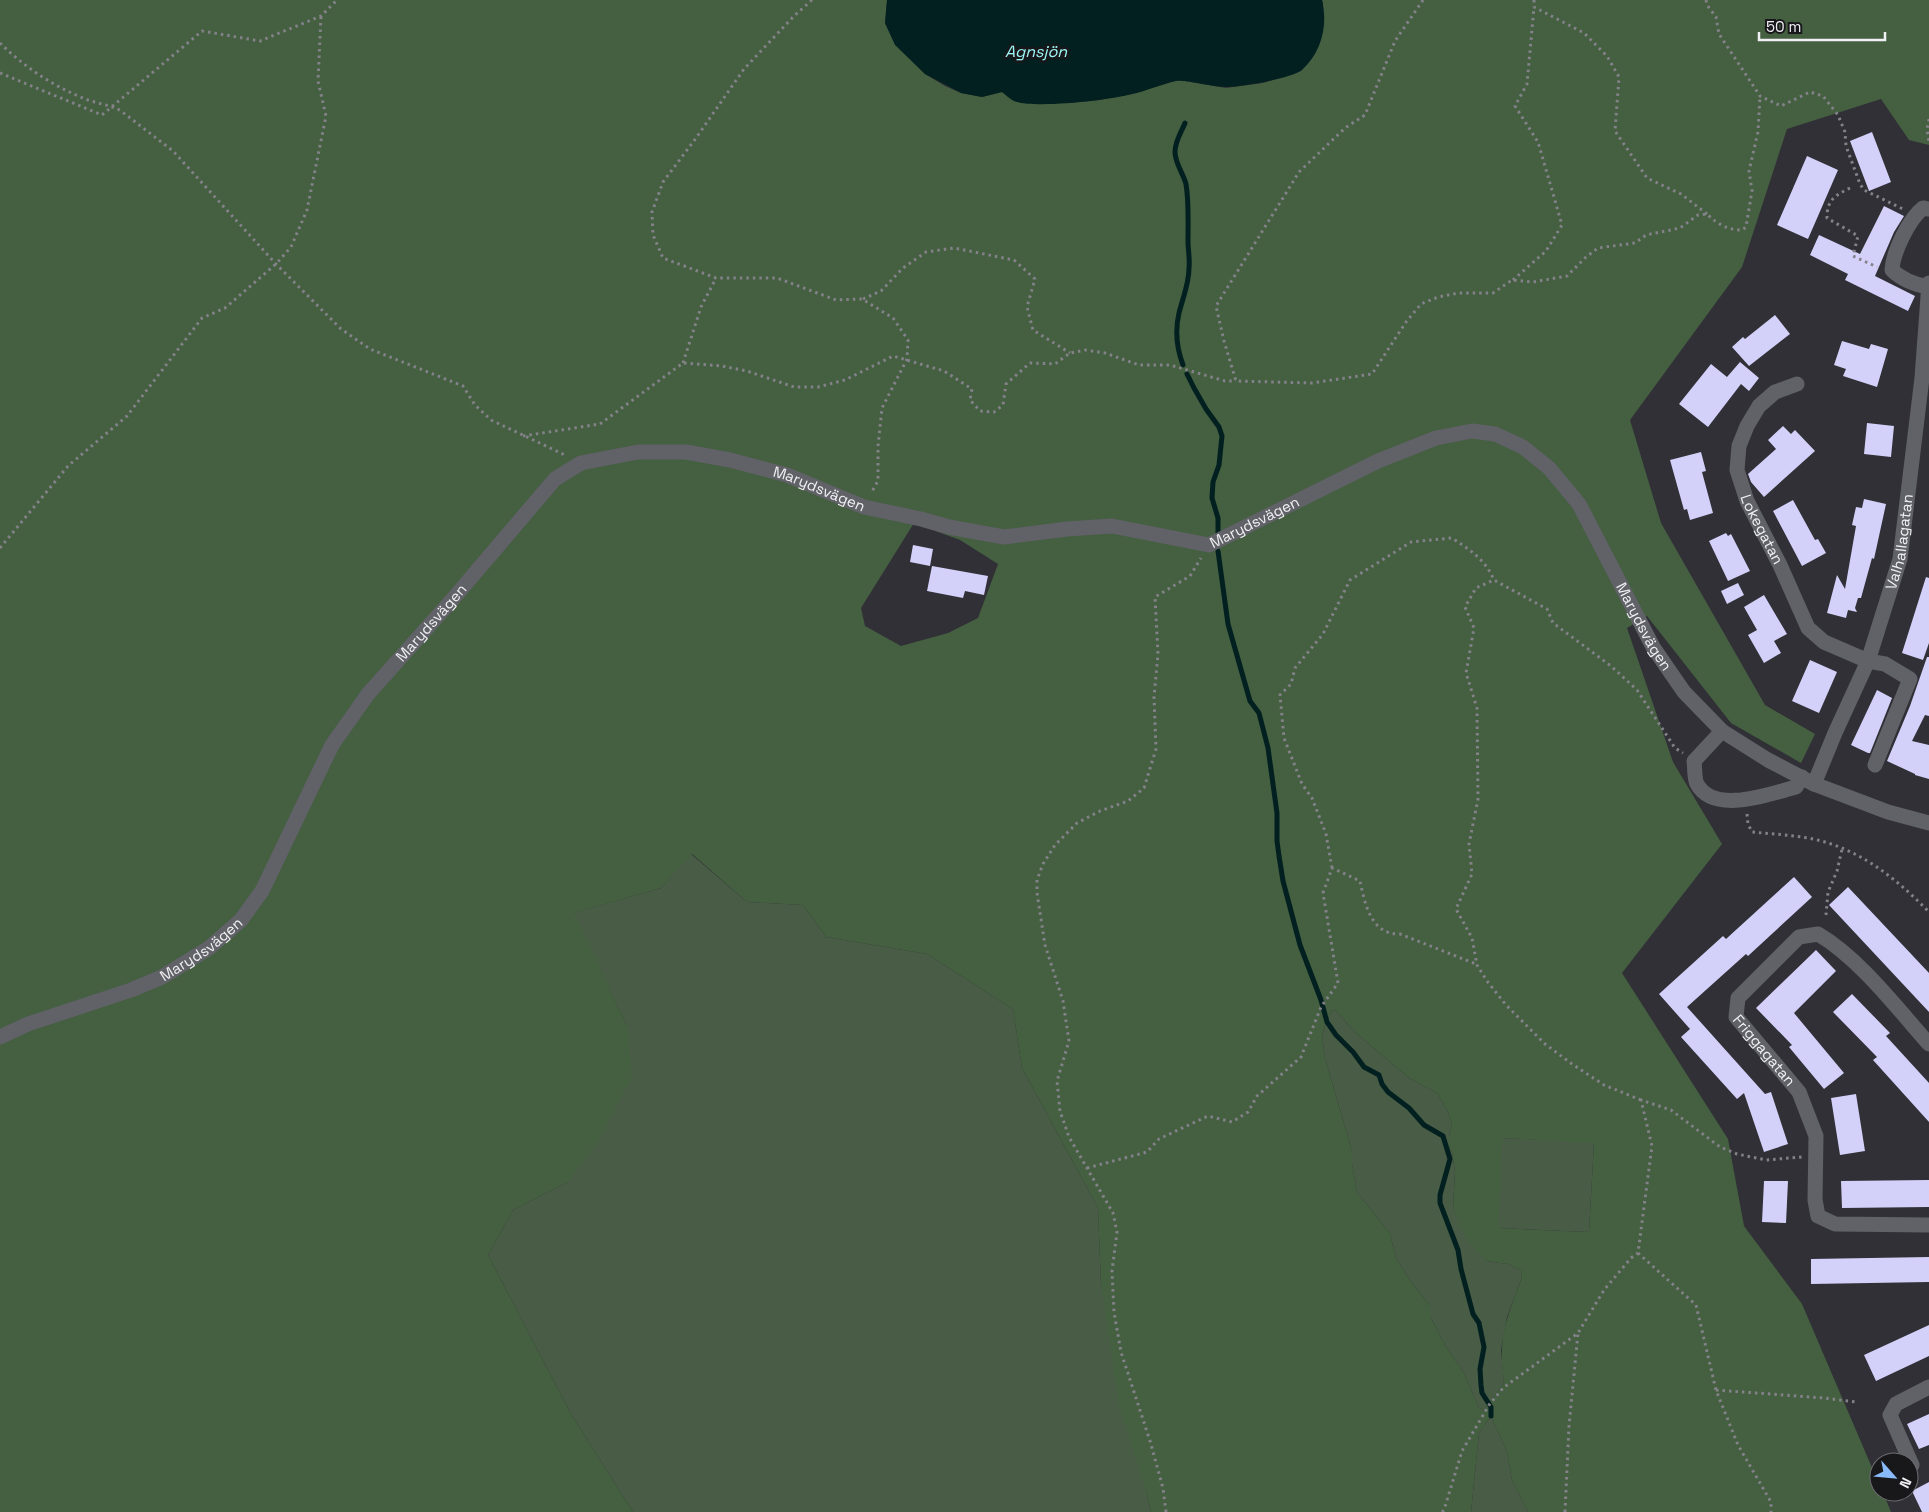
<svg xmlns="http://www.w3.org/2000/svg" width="1929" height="1512" viewBox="0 0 1929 1512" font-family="'Space Grotesk',sans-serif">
	<rect width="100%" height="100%" fill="#303036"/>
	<path fill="#495d46" d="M691,854L747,902L803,905L826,937L927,954L1013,1009L1022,1068L1098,1208L1101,1283L1151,1512H633L571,1414L488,1255L513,1210L568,1182L627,1026L573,913L661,888Z
		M1332,1010L1336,1011L1356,1033L1409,1078L1437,1093L1448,1112L1452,1124L1449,1136V1146L1452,1152L1455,1172L1453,1209L1462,1226L1486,1261L1508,1264L1521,1270L1522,1277L1507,1317L1501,1350L1504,1383L1484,1410L1479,1408L1464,1373L1445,1345L1430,1316V1306L1411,1282L1396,1258L1390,1234L1357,1192L1352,1164V1151L1325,1058L1322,1036L1325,1025Z
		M1501,1138L1594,1142L1589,1232L1497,1228Z
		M1491,1416L1507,1452L1512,1480L1528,1512H1471L1479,1433Z"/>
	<path fill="#455f41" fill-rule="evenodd" d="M0,0H887L885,23L895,44L925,74L945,86L961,93L982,97L1002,92L1015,101L1036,103H1069L1100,100L1132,94L1178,80L1226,88L1263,83L1301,71L1323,3L1322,0H1929V145L1909,140L1881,99L1787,129L1742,267L1630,420L1661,523L1765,705L1815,734L1801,763L1731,723L1647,616L1627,628L1673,762L1722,844L1622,973L1728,1139L1744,1226L1802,1304L1879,1484V1492H1883L1891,1512H1528L1512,1480L1507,1452L1491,1416L1479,1433L1471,1512H1151L1147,1494L1119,1404L1101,1283L1098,1208L1022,1068L1013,1009L927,954L826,937L803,905L747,902L692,854L661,888L574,913L627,1026L632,1076L599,1139L568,1182L513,1210L488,1255L571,1414L633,1512H0ZM914,523L960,540L998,564L978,618L948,633L901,646L865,626L861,608ZM1332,1010L1336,1011L1356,1033L1409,1078L1437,1093L1448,1112L1452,1124L1449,1136V1146L1452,1152L1455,1172L1453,1209L1468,1240L1486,1261L1508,1264L1521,1270L1522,1277C1514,1300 1503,1323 1502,1348C1501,1359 1503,1372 1504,1383L1484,1410L1479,1408L1464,1373L1445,1345L1430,1316V1306L1411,1282L1396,1258L1390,1234L1357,1192L1352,1164V1151L1325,1058L1322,1036L1325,1025ZM1502,1138L1594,1143L1589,1232L1498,1228Z"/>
	<path fill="#032020" d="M887,0H1322C1328,25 1322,52 1302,70C1292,78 1239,88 1225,87C1212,87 1186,79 1176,81C1161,84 1147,91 1132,94C1110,100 1034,109 1014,101C1010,99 1006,95 1002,92L982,97L961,93L925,74L895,45L885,23Z"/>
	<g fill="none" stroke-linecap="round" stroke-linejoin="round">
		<path stroke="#032020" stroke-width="5" d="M1183,365C1177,349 1175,330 1179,313C1183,297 1189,284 1189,268C1190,259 1188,250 1188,241C1188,222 1189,202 1186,184C1183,173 1175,163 1175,152C1175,141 1181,133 1185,123
			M1187,374L1194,388L1206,409L1219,427L1222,436L1219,465L1213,482L1212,498L1218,518V536
			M1218,551L1228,624L1250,701L1259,713L1268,748L1277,813V841L1279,856L1283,881L1300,945L1321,1000L1327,1022L1336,1035L1353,1052L1364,1067L1379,1075L1382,1084L1388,1092L1409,1108L1424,1125L1443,1136L1450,1159L1440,1195V1203L1458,1250L1461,1269L1473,1314L1479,1323L1484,1347L1480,1369L1481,1385L1482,1393L1491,1407V1416"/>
	</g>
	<path fill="#d3d1fa" d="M1872,132L1891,182L1869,191L1850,141Z
		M1807,156L1838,170L1808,239L1777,225Z
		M1884,206L1904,216L1894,232L1875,276L1915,296L1908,311L1845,280L1848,274L1810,255L1819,235L1860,254Z
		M1775,315L1790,334L1749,366L1732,347L1743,337L1745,339Z
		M1842,341L1869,349L1871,344L1888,349L1877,387L1843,376L1846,369L1834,365Z
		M1740,362L1759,378L1749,391L1741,384L1708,427L1679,404L1711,364L1727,377Z
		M1867,423L1894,426L1891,457L1864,454Z
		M1783,426L1791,434L1795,430L1815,451L1764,497L1751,482L1748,474L1776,449L1768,440Z
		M1701,452L1706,471L1702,472L1713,513L1690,520L1687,509L1684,510L1670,460Z
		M1864,499L1886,504L1874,559L1872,558L1861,598H1858L1855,608L1857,612L1848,610L1846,618L1827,613L1837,575L1845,589L1856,526L1852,525L1856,507L1862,508Z
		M1793,500L1815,540L1818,539L1826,553L1802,566L1773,511Z
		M1726,533L1728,536L1731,534L1750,571L1728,581L1709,541Z
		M913,545L933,549L930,566L910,562Z
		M932,566L988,576L984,595L965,591L963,598L927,591Z
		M1926,577L1929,578V643L1923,660L1902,653Z
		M1738,583L1744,595L1727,604L1721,591Z
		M1764,595L1787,634L1774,641L1781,653L1764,663L1748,635L1757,630L1744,607Z
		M1927,657H1929V716L1925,715L1912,741L1929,745V779L1915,775V774L1887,761L1910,706Z
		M1810,660L1837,672L1819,713L1792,701Z
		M1877,690L1892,698L1870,753H1868L1851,745Z
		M1794,877L1812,897L1748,956L1746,954L1687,1007L1765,1094L1771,1092L1788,1144L1764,1152L1744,1093L1737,1099L1681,1037L1690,1029L1659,994L1723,936L1726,939Z
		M1848,887L1929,973V1012L1829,905Z
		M1816,950L1836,971L1794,1013L1844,1073L1824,1089L1789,1047L1792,1045L1756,1008Z
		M1852,994L1890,1033L1886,1036L1929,1083V1122L1873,1060L1877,1057L1833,1012Z
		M1856,1094L1865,1151L1840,1155L1831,1098Z
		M1929,1180V1207L1842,1208L1841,1181Z
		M1764,1181H1788L1786,1223L1762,1222Z
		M1929,1257V1282L1811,1284V1259Z
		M1929,1325V1356L1876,1381L1864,1355Z
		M1929,1414V1445L1919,1449L1907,1424Z
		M1929,1482V1512H1922L1912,1491Z"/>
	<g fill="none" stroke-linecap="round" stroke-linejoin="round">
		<path stroke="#828288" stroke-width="3" stroke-dasharray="2.5 4" stroke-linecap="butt" d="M812,0L794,16L744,69L696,138L663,182L652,212L653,235L663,258L716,278H777L836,300L862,299L893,318L908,340L907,359L882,408L878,446V481L871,493
			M1423,0L1395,41L1365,115L1345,128L1299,172L1216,306L1224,341L1236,381L1312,383L1372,374L1406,322L1421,304L1438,297L1459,293H1493L1512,280L1533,282L1567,276L1586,257L1598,248L1635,243L1646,235L1680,228L1698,215L1707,214C1717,224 1728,230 1742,230L1746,227L1752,191L1749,171L1758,132L1760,96
			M1534,0V7L1584,33L1607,56L1619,77L1615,131L1647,178L1681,194L1707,214
			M1706,0L1707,5L1716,17L1719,34L1760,96L1781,106L1810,92L1823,96L1838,115L1845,132L1846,146L1860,184L1864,190L1903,209
			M0,43C24,67 56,88 88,100C99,104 111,105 121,111L173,151L276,264L341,329L370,349L463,386L475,405L491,420L565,455
			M0,73L102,115L202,31L260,41L321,16L337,0
			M1929,119L1927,129L1929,142
			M1850,188C1834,196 1827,200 1827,218L1858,236L1853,256L1877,267
			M1513,280L1546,251L1562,225L1538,142L1515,106L1527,84L1534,7
			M863,299L881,291L903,268L926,252L954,248L1014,260L1035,279L1027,307L1033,330L1070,353
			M683,363L701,307L716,278
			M523,436L600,424L683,363L722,366L747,371L794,387H818L845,380L893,356L944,371L972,389L970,400L980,411L994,412L1003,405L1006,384L1030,363L1055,364L1070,353L1085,350L1105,353L1139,365H1170L1225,381H1236
			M0,548L68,466L127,416L202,318L225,308L276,264L291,247L307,210L326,116L318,81L321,16
			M1747,814L1748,824L1752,832C1772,834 1793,835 1813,839C1860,849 1897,879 1929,912
			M1332,868L1326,834L1312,798L1302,784L1284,738L1280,695L1291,684L1295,668L1323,634L1350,580L1411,542L1452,538C1470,550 1485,559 1494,580
			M1826,915L1828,892L1837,871L1842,849
			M1641,1100L1604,1085L1572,1064L1545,1044L1506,1005L1487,981L1477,965L1472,938L1456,909L1472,874L1469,844L1478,799L1477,708L1466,673L1474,628L1465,607L1476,588L1494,580L1547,609L1553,623L1611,666L1637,690L1675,748L1683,753
			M1087,1168L1147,1152L1159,1139L1208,1116L1232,1122L1248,1112L1257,1096L1301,1057L1321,1007L1338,983L1323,893L1332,868L1360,881C1365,904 1371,935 1400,934L1476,964
			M1638,1253L1696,1305L1716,1390L1738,1445L1771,1502V1512
			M1716,1390L1824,1398L1856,1402
			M1166,1512L1163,1488L1150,1441L1121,1352L1114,1312L1112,1271L1117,1232L1113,1213L1069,1137L1060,1111L1057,1081L1069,1041L1063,1001L1045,945L1037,893V880L1043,864L1055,845L1077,823L1100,811L1128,801L1144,788L1156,749L1154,697L1158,654L1155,597L1190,576L1201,558
			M1442,1512L1444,1510L1462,1451L1489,1405L1503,1388L1578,1333L1604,1290L1631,1258L1638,1253L1652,1146L1641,1100L1671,1110L1720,1147L1737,1154L1766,1160L1802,1157
			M1565,1512L1569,1426L1578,1333"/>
		<g stroke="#616168" stroke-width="15">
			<path d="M1928,287C1914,284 1902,280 1892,270C1893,252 1909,219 1923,208L1929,209"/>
			<path id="s1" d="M1797,384L1775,392L1759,406L1747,426L1739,446L1737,470L1747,501L1780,565L1808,628L1824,642L1868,661L1885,664L1910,679L1875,765"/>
			<path d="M1722,731L1694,761C1695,767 1694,778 1697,784C1714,815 1769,794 1796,787L1802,777"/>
			<path id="s2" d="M1814,784L1835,733L1868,661L1900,559L1922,378L1929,283"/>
			<path id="s3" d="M0,1037L28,1024L131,990L162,977L209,948L241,920L262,891L332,745L368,694L452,600L555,479L581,463L638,452H686L730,460L787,475L864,507L921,519L949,527L1004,537L1067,529L1112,526L1209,545L1378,461L1436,438L1472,431L1495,434L1523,447L1549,468L1579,504L1653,647L1684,692L1722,731L1768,760L1814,784L1888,812L1929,823"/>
			<path id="s4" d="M1929,1044C1897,1008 1859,958 1818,934L1799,937L1738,998L1736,1017L1799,1092L1816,1136L1815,1200L1818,1216L1835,1224L1929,1225"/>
			<path d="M1912,1465L1890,1415L1896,1404L1929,1387"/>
		</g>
	</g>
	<g text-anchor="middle" stroke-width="5" stroke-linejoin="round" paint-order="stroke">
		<g font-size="15" fill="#f0f0f4" stroke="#18181b">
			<text dy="5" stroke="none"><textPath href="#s3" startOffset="1091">Marydsvägen</textPath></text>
			<text dy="5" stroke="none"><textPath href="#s3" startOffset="1541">Marydsvägen</textPath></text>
			<text dy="5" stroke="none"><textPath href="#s1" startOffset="178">Lokegatan</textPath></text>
			<text dy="5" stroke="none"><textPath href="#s2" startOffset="258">Valhallagatan</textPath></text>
			<text dy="5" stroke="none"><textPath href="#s3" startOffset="626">Marydsvägen</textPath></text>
			<text dy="5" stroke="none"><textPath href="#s3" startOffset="2051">Marydsvägen</textPath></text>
			<text dy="5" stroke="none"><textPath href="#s3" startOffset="221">Marydsvägen</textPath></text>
			<text dy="5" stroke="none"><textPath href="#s4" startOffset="325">Friggagatan</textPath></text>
		</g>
		<g font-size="16" font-style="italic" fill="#9cf7f7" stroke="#18181b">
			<text x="1036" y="57">Agnsjön</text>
		</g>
	</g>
	<g transform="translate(1894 1477) rotate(117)"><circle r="24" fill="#18181b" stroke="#6e6e72"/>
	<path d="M0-4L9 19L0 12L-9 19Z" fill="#89bafc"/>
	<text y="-8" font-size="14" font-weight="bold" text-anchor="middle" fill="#f0f0f4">N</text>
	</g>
	<path d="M1759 32v8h126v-8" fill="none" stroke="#f0f0f4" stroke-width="2.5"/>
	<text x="1766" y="32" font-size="15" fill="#f0f0f4" stroke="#18181b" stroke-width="4" paint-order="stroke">50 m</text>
</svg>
